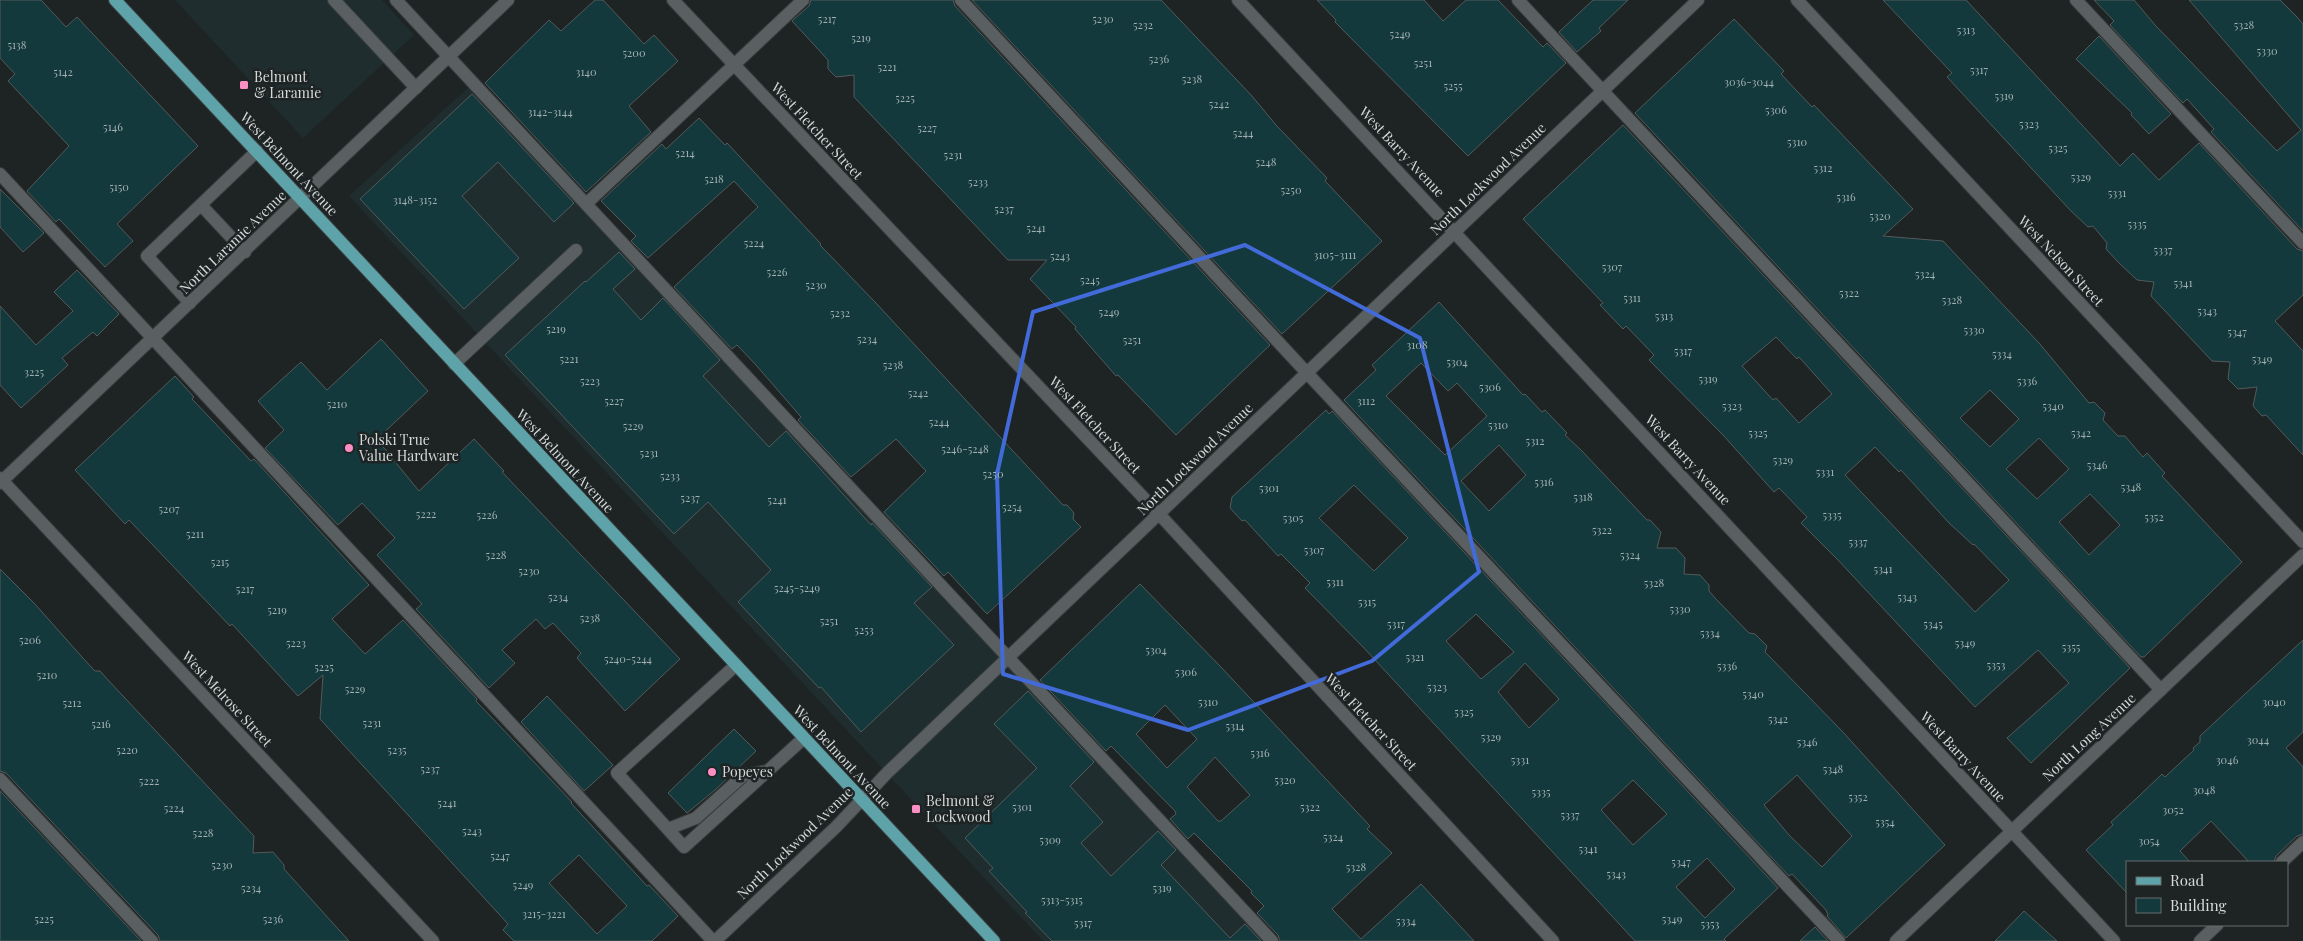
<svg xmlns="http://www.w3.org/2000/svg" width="2303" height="941" viewBox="0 0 2303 941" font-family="'Playfair Display',serif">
	<rect width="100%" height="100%" fill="#1e2324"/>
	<path fill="#202d2f" d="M175,0H382L414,35L303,138Z
		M469,87L1270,941H1043L349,196Z"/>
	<path fill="#13393d" stroke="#545a5a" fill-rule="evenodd" d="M0,0H41L66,27L77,17L198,146L117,224L133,241L105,267L59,219L56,222L27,191L69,146L8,81L15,74L0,58Z
		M595,0H603L644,44L654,35L678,61L629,106L651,132L586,192L485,83L549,20L561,31Z
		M811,0H953L955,6L1270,345L1176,435L1118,375L1116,376L1075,329L1076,327L1030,279L1047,260H1008L854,97V75L836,77L828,69V60L792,21L809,6Z
		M972,0H1161L1252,96L1276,125L1327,178L1325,181L1382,241L1282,334Z
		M1317,0H1424L1443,21L1466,0H1498L1543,47L1547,43L1566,63L1468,156L1335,22L1336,20Z
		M1593,0H1628L1599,28L1601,31L1577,52L1559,32Z
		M1883,0H1966L2120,166L2133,153L2159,180L2199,143L2297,249L2303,251V295L2275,321L2303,351V455L2266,415L2262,416L2253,406L2257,387L2238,389L2228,379L2230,362L2212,361L2151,296L2154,282L2137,280L2118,262L2106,249L2107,243L2093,226L2088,227L2070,210L1947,77L1952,73Z
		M2094,0H2134L2155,25L2277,151L2301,130L2189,0H2280L2297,17L2303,24V231L2211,132L2214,129L2187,99L2183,103L2110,25L2114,21Z
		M1734,19L1784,71L1781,74L1812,107L1814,105L1913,209L1883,236L1943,241L2039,343L2089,403L2094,402L2105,413L2103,420L2118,436H2125L2143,457L2147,453L2165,473L2162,476L2242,562L2144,657H2141L1635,113ZM1990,390L2019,419L1990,447L1960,418ZM2039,438L2069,469L2037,499L2006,469ZM2090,494L2120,525L2089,555L2059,522Z
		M2099,36L2171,114L2149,134L2131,115L2132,113L2076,59Z
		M472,94L574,203L554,222L498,162L462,196L519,258L464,309L360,199Z
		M699,118L725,145L727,143L821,244L820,245L875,302L1063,505H1067L1074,513L1073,519L1081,527L987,614L948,572L944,576L884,512L926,471L896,439L851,477L798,420L801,417L756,365L737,345L732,349L674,287L758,207L734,181L648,258L631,241L636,236L601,201L662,144L666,149Z
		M1623,125L2130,668L2031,763L2007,738L2069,683L2038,650L1975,707L1838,560L1801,523L1807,517L1779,488L1774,492L1723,435L1649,360L1654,355L1626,326L1623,329L1600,305L1603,303L1523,219ZM1776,337L1797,359L1799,357L1832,394L1799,423L1776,398L1773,400L1742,366ZM1875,447L1899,472L1901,470L1949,523L1973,545L1974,544L2009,580L1975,612L1845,475Z
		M0,189L44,233L23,252L0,227Z
		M619,252L635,269L613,289L641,320L663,298L720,360L703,376L769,447L786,431L871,525L872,523L932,587L914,603L954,645L861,732L821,687L819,688L738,602L771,570L708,502L674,534L505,355L585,281L586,282Z
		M77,270L119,314L97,336L93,332L62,358L68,365L21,408L0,385V306L36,345L73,311L54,292Z
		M1439,302L1523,395L1525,394L1542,412L1545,410L1567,433L1565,435L1582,451L1647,520H1650L1661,532L1657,548H1676L1685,558L1684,574L1700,575L1709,585V591L1716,599L1749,633L1755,634L1767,646L1765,652L1842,731L1945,845L1846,938L1827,916L1828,915L1826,910L1792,874L1789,876L1344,400L1376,370L1372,365ZM1421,363L1448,391L1457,383L1487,416L1445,455L1386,396ZM1499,445L1526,475L1489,511L1461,481ZM1797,775L1852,836L1822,867L1789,835L1764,805Z
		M381,339L428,391L376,440L393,457L392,458L419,491L474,439L504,471L502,472L680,659L625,711L577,658L581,653L553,623L545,629L536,619L502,650L515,663L489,688L416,609L422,604L377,555L395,538L362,503L338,525L265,448L284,430L258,401L301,362L327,390Z
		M175,376L194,397L192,399L251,461L254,459L369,585L332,619L365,654L403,620L477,699L476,701L572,802L571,803L647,886L649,885L678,916L652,941H514L503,930L508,924L320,719L323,675L298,696L232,624L230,626L129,520L125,524L75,470ZM579,855L627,906L597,934L549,883Z
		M1326,410L1329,414L1332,411L1778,888L1724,939L1726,941H1635L1363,647L1305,588L1310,583L1281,554L1278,556L1245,520L1242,521L1230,508L1232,497ZM1354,485L1408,538L1374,571L1319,518ZM1476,614L1514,652L1481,679L1446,641ZM1525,663L1559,699L1529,728L1498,692ZM1633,780L1667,814L1633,845L1601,810ZM1707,858L1735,889L1705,918L1676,887Z
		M0,569L34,603L82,657L95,671H100L109,681L254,836L253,853L273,852L284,865V869L349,941H160L158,935L6,773L0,771Z
		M1140,584L1219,665L1370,826L1367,829L1392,853L1332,909L1361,939L1421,884L1474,941H1280L1278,935L1257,913L1264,906L1251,893L1252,891L1194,833L1188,839L1170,819L1176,814L1175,811L1111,746L1106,751L1040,680ZM1165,705L1197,739L1167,768L1136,734ZM1215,757L1250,795L1221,821H1218L1187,787Z
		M2303,640V732L2286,748L2303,767V834L2297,836L2276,856L2274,862H2249L2211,821L2180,851L2190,862H2127V893L2086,850L2113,825L2111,822L2138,797L2162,774L2165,777L2194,750L2193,748L2200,742V736Z
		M1028,691L1094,762L1070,786L1103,822L1081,843L1111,876L1158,831L1176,850L1161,865L1230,938L1245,924L1261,941H1052L1025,913L1027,912L989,871L993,868L965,838L1037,768L994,724Z
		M547,696L613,765L584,791L521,722Z
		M734,729L756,751L715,790L687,813L668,793Z
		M0,791L141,941H0Z
		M2024,911L2057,941H1995Z
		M1815,927L1828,941H1800Z"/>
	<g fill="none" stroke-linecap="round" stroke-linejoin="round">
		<g stroke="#393d3e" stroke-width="14">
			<path id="minor" d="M334,0L416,88
				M396,0L1272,941
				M673,0L1159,514L1553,941
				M961,0L1307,373L1839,941
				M1238,0L2114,941
				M1518,0L2161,690
				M1797,0L2303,542
				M2076,0L2303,243
				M0,174L713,941
				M586,204L803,0
				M201,205L245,252
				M190,303L147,256L257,151
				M454,364L576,250
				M0,478L433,941
				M0,483L508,0
				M736,665L617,773L684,847L804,738
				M0,779L152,941
				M668,829L696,818L744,775L768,771
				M2282,862L2303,842
				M715,941L836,827L887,773L1698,0
				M1896,941L2303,555
				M2200,941L2217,925"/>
		</g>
		<g stroke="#393d3e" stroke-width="14">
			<path id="major" d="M115,0L994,941"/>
		</g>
		<use href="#minor" stroke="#5a6061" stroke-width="12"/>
		<use href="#major" stroke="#5ea3aa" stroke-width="12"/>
	</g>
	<path fill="none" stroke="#426ad8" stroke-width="4" stroke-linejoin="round" d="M1245,245L1420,338L1479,572L1372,661L1188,730L1003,674L997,474L1033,312Z"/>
	<g fill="#fb8fc4" stroke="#1e2324" stroke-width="2">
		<rect x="239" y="80" width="10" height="10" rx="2.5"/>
		<circle cx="349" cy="448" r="5"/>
		<circle cx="712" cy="772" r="5"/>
		<rect x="911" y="804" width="10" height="10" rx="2.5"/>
	</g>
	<g text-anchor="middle" stroke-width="5" stroke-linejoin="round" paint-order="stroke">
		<g font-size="11" fill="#a4b1b2">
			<text x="827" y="23">5217</text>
			<text x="1103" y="23">5230</text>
			<text x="1143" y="29">5232</text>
			<text x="2244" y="29">5328</text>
			<text x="1966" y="34">5313</text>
			<text x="1400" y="38">5249</text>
			<text x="861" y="42">5219</text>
			<text x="17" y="49">5138</text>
			<text x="2267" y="55">5330</text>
			<text x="634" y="57">5200</text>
			<text x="1159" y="63">5236</text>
			<text x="1423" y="67">5251</text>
			<text x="887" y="71">5221</text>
			<text x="1979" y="74">5317</text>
			<text x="63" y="76">5142</text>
			<text x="586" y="76">3140</text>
			<text x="1192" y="83">5238</text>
			<text x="1749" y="86">3036-3044</text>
			<text x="1453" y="90">5255</text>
			<text x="2004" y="100">5319</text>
			<text x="905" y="102">5225</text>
			<text x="1219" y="108">5242</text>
			<text x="1776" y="114">5306</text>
			<text x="550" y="116">3142-3144</text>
			<text x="2029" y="128">5323</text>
			<text x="113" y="131">5146</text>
			<text x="927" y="132">5227</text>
			<text x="1243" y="137">5244</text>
			<text x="1797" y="146">5310</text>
			<text x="2058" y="152">5325</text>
			<text x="685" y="157">5214</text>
			<text x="953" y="159">5231</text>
			<text x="1266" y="166">5248</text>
			<text x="1823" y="172">5312</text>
			<text x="2081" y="181">5329</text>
			<text x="714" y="183">5218</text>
			<text x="978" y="186">5233</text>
			<text x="119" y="191">5150</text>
			<text x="1291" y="194">5250</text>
			<text x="2117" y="197">5331</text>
			<text x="1846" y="201">5316</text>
			<text x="415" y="204">3148-3152</text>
			<text x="1004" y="213">5237</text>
			<text x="1880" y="220">5320</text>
			<text x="2137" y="228">5335</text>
			<text x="1036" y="232">5241</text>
			<text x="754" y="247">5224</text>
			<text x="2163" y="254">5337</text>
			<text x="1335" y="259">3105-3111</text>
			<text x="1060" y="260">5243</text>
			<text x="1612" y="271">5307</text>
			<text x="777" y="276">5226</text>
			<text x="1925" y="278">5324</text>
			<text x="1090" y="284">5245</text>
			<text x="2183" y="287">5341</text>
			<text x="816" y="289">5230</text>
			<text x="1849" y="297">5322</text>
			<text x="1632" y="302">5311</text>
			<text x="1952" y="304">5328</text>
			<text x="2207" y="315">5343</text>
			<text x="1109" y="316">5249</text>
			<text x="840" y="317">5232</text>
			<text x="1664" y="320">5313</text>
			<text x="556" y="333">5219</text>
			<text x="1974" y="334">5330</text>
			<text x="2237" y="336">5347</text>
			<text x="867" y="343">5234</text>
			<text x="1132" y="344">5251</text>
			<text x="1417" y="349">3108</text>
			<text x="1683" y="355">5317</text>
			<text x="2002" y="358">5334</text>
			<text x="569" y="363">5221</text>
			<text x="2262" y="363">5349</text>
			<text x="1457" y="366">5304</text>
			<text x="893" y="369">5238</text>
			<text x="34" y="376">3225</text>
			<text x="1708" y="383">5319</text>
			<text x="590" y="385">5223</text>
			<text x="2027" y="385">5336</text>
			<text x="1490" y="391">5306</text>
			<text x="918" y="397">5242</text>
			<text x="614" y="405">5227</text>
			<text x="1366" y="405">3112</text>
			<text x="337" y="408">5210</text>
			<text x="1732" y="410">5323</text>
			<text x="2053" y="410">5340</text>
			<text x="939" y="426">5244</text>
			<text x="1498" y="429">5310</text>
			<text x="633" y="430">5229</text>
			<text x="1758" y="437">5325</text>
			<text x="2081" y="437">5342</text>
			<text x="1535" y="445">5312</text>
			<text x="965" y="453">5246-5248</text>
			<text x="649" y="457">5231</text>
			<text x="1783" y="464">5329</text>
			<text x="2097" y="469">5346</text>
			<text x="1825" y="476">5331</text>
			<text x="993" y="478">5250</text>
			<text x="670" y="480">5233</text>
			<text x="1544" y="486">5316</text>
			<text x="2131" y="491">5348</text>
			<text x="1269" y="492">5301</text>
			<text x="1583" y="501">5318</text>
			<text x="690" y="502">5237</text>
			<text x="777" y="504">5241</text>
			<text x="1012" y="511">5254</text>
			<text x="169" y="513">5207</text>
			<text x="426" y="518">5222</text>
			<text x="487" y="519">5226</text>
			<text x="1832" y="519">5335</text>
			<text x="2154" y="521">5352</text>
			<text x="1293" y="522">5305</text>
			<text x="1602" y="534">5322</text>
			<text x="195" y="538">5211</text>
			<text x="1858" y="546">5337</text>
			<text x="1314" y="554">5307</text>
			<text x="496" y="559">5228</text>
			<text x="1630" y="559">5324</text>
			<text x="220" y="566">5215</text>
			<text x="1883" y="573">5341</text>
			<text x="529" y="575">5230</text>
			<text x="1335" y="586">5311</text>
			<text x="1654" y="587">5328</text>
			<text x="797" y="592">5245-5249</text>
			<text x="245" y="593">5217</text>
			<text x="558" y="601">5234</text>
			<text x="1907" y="601">5343</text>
			<text x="1367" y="606">5315</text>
			<text x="1680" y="613">5330</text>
			<text x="277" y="614">5219</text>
			<text x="590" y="622">5238</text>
			<text x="829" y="625">5251</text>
			<text x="1396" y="628">5317</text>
			<text x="1933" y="628">5345</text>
			<text x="864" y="634">5253</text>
			<text x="1710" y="637">5334</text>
			<text x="30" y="644">5206</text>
			<text x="296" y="647">5223</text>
			<text x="1965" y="647">5349</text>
			<text x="2071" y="651">5355</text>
			<text x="1156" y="654">5304</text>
			<text x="1415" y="661">5321</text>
			<text x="628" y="663">5240-5244</text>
			<text x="1996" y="669">5353</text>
			<text x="1727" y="670">5336</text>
			<text x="324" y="671">5225</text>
			<text x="1186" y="676">5306</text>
			<text x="47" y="679">5210</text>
			<text x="1437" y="691">5323</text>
			<text x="355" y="693">5229</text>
			<text x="1753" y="698">5340</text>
			<text x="1208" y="706">5310</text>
			<text x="2274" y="706">3040</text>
			<text x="72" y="707">5212</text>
			<text x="1464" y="716">5325</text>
			<text x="1778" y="723">5342</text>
			<text x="372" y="727">5231</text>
			<text x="101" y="728">5216</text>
			<text x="1235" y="730">5314</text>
			<text x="1491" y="741">5329</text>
			<text x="2258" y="744">3044</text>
			<text x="1807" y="746">5346</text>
			<text x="127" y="754">5220</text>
			<text x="397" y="754">5235</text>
			<text x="1260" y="757">5316</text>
			<text x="1520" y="764">5331</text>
			<text x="2227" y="764">3046</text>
			<text x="430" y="773">5237</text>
			<text x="1833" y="773">5348</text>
			<text x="1285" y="784">5320</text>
			<text x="149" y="785">5222</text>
			<text x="2204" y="794">3048</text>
			<text x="1541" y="796">5335</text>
			<text x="1858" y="801">5352</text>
			<text x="447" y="807">5241</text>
			<text x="1022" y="811">5301</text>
			<text x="1310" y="811">5322</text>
			<text x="174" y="812">5224</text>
			<text x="2173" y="814">3052</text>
			<text x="1570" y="819">5337</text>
			<text x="1885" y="826">5354</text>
			<text x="472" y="835">5243</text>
			<text x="203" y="837">5228</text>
			<text x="1333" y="841">5324</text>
			<text x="1050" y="844">5309</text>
			<text x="2149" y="845">3054</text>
			<text x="1588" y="853">5341</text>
			<text x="500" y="860">5247</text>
			<text x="1681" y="866">5347</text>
			<text x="222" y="869">5230</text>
			<text x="1356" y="871">5328</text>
			<text x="1616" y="878">5343</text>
			<text x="523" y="889">5249</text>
			<text x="251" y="892">5234</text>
			<text x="1162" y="892">5319</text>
			<text x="1062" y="904">5313-5315</text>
			<text x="544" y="918">3215-3221</text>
			<text x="44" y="923">5225</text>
			<text x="273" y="923">5236</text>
			<text x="1672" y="923">5349</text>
			<text x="1406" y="925">5334</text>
			<text x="1083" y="927">5317</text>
			<text x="1710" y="928">5353</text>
		</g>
		<g font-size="14" fill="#d5d9d9" stroke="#1e2324" text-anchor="start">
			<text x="254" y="82">Belmont<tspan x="254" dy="16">&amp; Laramie</tspan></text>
			<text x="359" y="445">Polski True<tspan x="359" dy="16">Value Hardware</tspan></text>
			<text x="722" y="777">Popeyes</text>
			<text x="926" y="806">Belmont &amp;<tspan x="926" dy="16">Lockwood</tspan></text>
		</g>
		<g font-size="14" fill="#d5d9d9" stroke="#1e2324">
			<text transform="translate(817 131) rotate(47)" y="5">West Fletcher Street</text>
			<text transform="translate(1402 152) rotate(47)" y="5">West Barry Avenue</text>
			<text transform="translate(289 164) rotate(47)" y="5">West Belmont Avenue</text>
			<text transform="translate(1488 179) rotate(-44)" y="5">North Lockwood Avenue</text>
			<text transform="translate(233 242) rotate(-44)" y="5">North Laramie Avenue</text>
			<text transform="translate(2061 261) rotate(47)" y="5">West Nelson Street</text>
			<text transform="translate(1095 425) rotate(47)" y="5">West Fletcher Street</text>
			<text transform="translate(1195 459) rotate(-44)" y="5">North Lockwood Avenue</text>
			<text transform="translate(1688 460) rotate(47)" y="5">West Barry Avenue</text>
			<text transform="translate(565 461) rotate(47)" y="5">West Belmont Avenue</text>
			<text transform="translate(227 699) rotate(47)" y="5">West Melrose Street</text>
			<text transform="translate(1371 722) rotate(47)" y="5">West Fletcher Street</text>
			<text transform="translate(2089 737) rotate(-43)" y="5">North Long Avenue</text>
			<text transform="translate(842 757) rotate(47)" y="5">West Belmont Avenue</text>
			<text transform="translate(1963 757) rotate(47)" y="5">West Barry Avenue</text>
			<text transform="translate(795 843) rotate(-44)" y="5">North Lockwood Avenue</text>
		</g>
	</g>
	<rect x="2126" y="861" width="162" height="65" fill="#1e2324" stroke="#676c6c"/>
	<rect x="2136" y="877" width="25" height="8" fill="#5ea3aa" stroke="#676c6c"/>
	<text x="2170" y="886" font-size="15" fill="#d5d9d9">Road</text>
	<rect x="2136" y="898" width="25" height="15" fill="#13393d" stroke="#676c6c"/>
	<text x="2170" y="911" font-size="15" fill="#d5d9d9">Building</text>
</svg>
